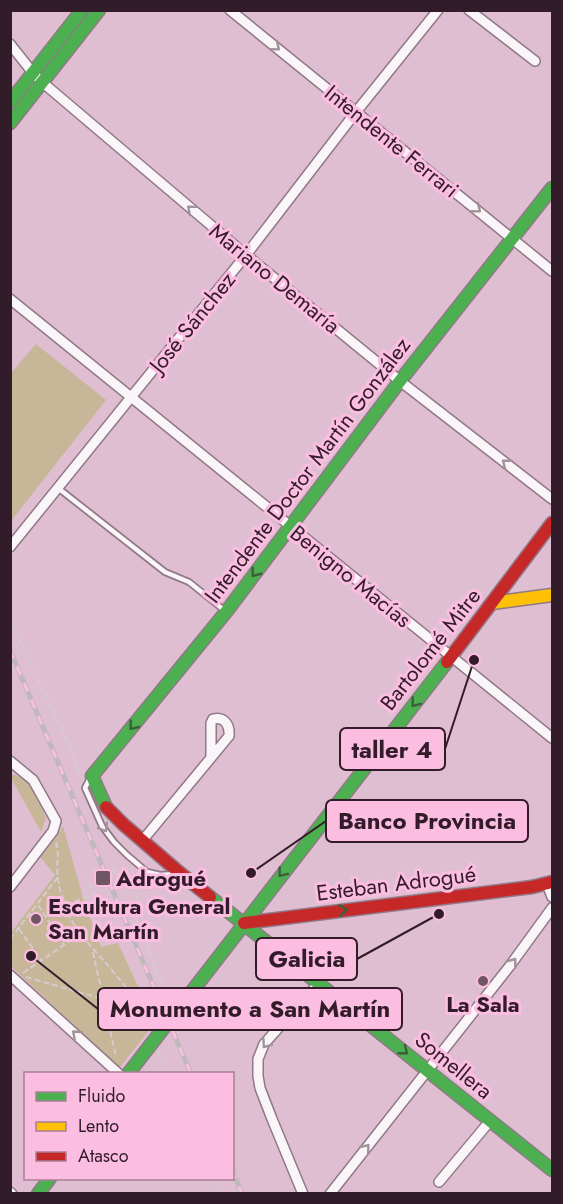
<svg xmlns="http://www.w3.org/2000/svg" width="563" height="1204" viewBox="0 0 563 1204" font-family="Jost,sans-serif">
	<rect width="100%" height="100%" fill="#dfbed1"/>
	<path fill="#c8b699" d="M36,344L106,400L11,521V373Z
		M10,775C14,775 17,775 20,777C35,782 39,805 46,818L41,832L11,778Z
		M63,826L85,905L101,947L118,943L155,1023L119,1068L11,966L10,934L55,875L40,857L55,839Z"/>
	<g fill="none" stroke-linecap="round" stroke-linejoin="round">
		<g stroke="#917987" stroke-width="8">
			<path id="lane" d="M58,488L165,572L189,582L224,610
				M90,778L85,788L102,826L114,842L127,855L147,872L160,875L177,874"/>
		</g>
		<g stroke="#917987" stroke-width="12">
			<path id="street" d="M230,10L552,271
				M469,10L535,61
				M10,44L33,73L42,82L246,255L400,381L552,499
				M10,299L552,738
				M10,547L246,255L356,112L438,10
				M10,761L33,780L56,821L53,831L10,887
				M142,841L229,736C230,726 225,716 213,719L211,723V757
				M547,884L552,897
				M10,975L119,1074
				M439,1182L490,1121
				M10,1192L12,1194
				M303,1194L272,1119L260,1088L258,1076V1059L264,1044L318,984
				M330,1194L509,967L552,908"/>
		</g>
		<g stroke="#917987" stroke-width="15">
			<path id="fast" d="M10,102L82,10
				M10,123L99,10
				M106,807L92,776L226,612L400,381L552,188
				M210,897L552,1170
				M128,1074L447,662
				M38,1194L50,1178"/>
		</g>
		<g stroke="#917987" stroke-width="15">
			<path id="slow" d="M492,603L552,595"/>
		</g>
		<g stroke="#917987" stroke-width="15">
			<path id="jam" d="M447,662L552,523
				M106,807L123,824L181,874L210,897
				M244,923L532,887L552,882"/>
		</g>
		<path stroke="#d5cbd1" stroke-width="2" stroke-dasharray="6 3" stroke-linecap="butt" d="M10,621L72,751L80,774
			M56,842L58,855L57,868L59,887L70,918L80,934L111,969L138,1002L150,1026
			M113,868L116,875L129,866
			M144,877L132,908L169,1003
			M38,905L64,945
			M66,905L94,894L87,877
			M19,929L42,961
			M10,939L58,877
			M93,952L116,1057
			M23,973L80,934
			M26,977L142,1010
			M158,1052L168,1074
			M214,1178L221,1194"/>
		<use href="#lane" stroke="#faf5f8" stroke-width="4.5"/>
		<use href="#street" stroke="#faf5f8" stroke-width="9"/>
		<use href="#fast" stroke="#4caf50" stroke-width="12"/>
		<use href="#slow" stroke="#ffc107" stroke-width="12"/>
		<use href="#jam" stroke="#c62828" stroke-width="12"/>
		<g stroke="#c1b8bd" stroke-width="5">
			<path id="rail" d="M10,650L191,1074
				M232,1170L242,1194"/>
		</g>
		<use href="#rail" stroke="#fbbde0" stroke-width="3" stroke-dasharray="9" stroke-linecap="butt"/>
	</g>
	<defs><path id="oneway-chevron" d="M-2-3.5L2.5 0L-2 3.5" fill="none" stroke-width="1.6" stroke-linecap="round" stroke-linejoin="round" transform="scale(1.5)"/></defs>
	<g stroke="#a0939b">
		<use href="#oneway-chevron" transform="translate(276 47) rotate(39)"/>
		<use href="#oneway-chevron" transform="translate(191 209) rotate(-140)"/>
		<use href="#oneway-chevron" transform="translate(477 209) rotate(39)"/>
		<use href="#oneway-chevron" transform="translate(506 463) rotate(-142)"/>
		<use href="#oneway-chevron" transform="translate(104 828) rotate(59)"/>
		<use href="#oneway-chevron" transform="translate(513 962) rotate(-53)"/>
		<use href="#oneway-chevron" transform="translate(76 1034) rotate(-138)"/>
		<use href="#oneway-chevron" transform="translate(266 1044) rotate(125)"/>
		<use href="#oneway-chevron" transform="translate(366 1148) rotate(-51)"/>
	</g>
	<g stroke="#3e5e3b">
		<use href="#oneway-chevron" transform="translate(255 573) rotate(127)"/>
		<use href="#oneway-chevron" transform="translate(415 703) rotate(128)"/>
		<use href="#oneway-chevron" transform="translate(133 726) rotate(129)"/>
		<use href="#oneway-chevron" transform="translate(282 873) rotate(128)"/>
		<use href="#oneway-chevron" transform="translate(343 910) rotate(-7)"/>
		<use href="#oneway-chevron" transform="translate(404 1051) rotate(38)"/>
	</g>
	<g fill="#6f5564" stroke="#fbbde0" stroke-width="2">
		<rect x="95" y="870" width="16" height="16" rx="3"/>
		<circle cx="36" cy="919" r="6"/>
		<circle cx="483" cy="981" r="6"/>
	</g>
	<g text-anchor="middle" stroke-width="6" stroke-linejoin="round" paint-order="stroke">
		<g font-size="22" fill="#331c2a" stroke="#fbbde0">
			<text transform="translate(392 141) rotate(39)" y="8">Intendente Ferrari</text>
			<text transform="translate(275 278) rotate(39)" y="8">Mariano Demaría</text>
			<text transform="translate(192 322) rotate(-51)" y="8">José Sánchez</text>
			<text transform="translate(307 470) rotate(-53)" y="8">Intendente Doctor Martín González</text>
			<text transform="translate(351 576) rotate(39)" y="8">Benigno Macías</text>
			<text transform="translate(430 649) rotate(-52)" y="8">Bartolomé Mitre</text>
			<text transform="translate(396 883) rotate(-7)" y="8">Esteban Adrogué</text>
			<text transform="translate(454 1065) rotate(39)" y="8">Somellera</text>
		</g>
		<g font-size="22" font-weight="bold" fill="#331c2a" stroke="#fbbde0" text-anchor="start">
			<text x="116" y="886">Adrogué</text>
			<text x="48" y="914">Escultura General<tspan x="48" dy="25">San Martín</tspan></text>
			<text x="483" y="1012" text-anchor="middle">La Sala</text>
		</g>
	</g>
	<path fill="none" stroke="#331c2a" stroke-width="2" d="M474 660L445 749M251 873L326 821M439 914L357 959M31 956L98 1009"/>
	<g fill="#331c2a" stroke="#fbbde0" stroke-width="2">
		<circle cx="474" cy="660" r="6"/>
		<circle cx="251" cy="873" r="6"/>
		<circle cx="439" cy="914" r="6"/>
		<circle cx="31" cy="956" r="6"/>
	</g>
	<g fill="#fbbde0" stroke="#331c2a" stroke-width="2">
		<rect x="340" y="728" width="105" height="42" rx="6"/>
		<rect x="326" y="800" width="202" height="42" rx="6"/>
		<rect x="256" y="938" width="101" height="42" rx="6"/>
		<rect x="98" y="988" width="304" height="42" rx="6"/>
	</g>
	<g font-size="24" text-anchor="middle" font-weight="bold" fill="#331c2a">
		<text x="392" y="758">taller 4</text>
		<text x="427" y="829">Banco Provincia</text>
		<text x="307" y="967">Galicia</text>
		<text x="250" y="1017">Monumento a San Martín</text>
	</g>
	<rect width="563" height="1204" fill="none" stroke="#331c2a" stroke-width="24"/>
	<rect x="24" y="1072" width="210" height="108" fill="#fbbde0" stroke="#ab7d97" stroke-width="1.5"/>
	<rect x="36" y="1092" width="30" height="9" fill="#4caf50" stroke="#ab7d97" stroke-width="1.5"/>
	<text x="78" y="1102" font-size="18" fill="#331c2a">Fluido</text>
	<rect x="36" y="1122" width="30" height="9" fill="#ffc107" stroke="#ab7d97" stroke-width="1.5"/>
	<text x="78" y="1132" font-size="18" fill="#331c2a">Lento</text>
	<rect x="36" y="1152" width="30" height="9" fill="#c62828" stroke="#ab7d97" stroke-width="1.5"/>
	<text x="78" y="1162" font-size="18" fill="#331c2a">Atasco</text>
</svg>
